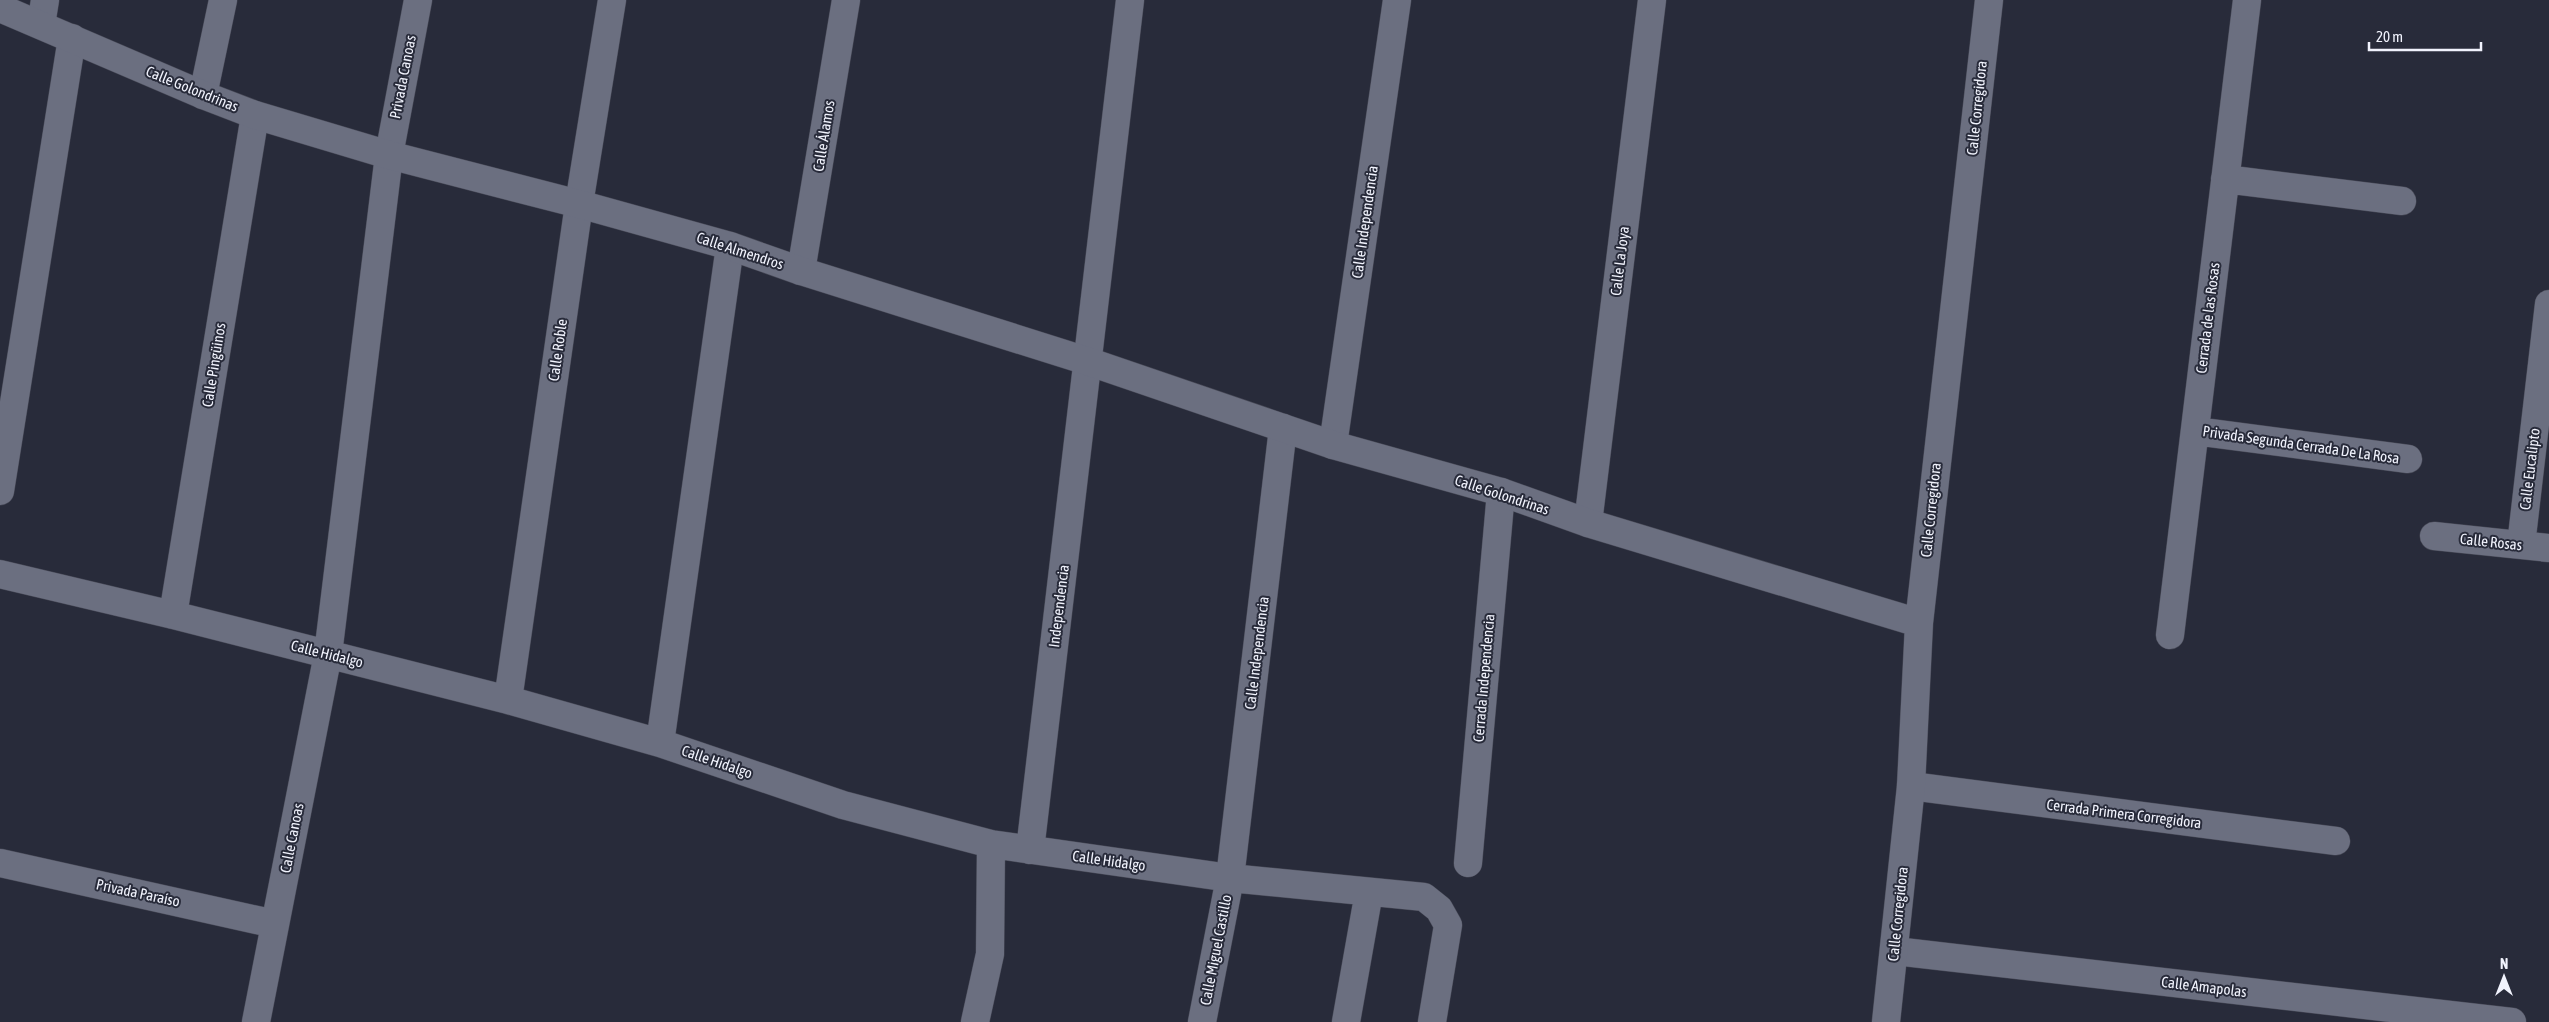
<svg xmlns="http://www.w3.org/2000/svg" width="2549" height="1022" viewBox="0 0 2549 1022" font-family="'Asap Condensed',sans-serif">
	<rect width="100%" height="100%" fill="#282b3a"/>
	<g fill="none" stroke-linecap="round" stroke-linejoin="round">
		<g stroke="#474956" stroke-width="29">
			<path id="street" d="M41,25L45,0
				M203,95L223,0
				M2225,179L2402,201
				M801,271L846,0
				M2195,431L2408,459
				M1333,445L1397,0
				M0,491L72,38
				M1588,523L1652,0
				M2434,536L2549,548
				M2521,545L2549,304
				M0,574L173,615L508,700L660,743L843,805L991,844L1230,878L1424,897L1439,909L1448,925L1432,1022
				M173,615L255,115
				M2170,635L2247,0
				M508,700L579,204L612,0
				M660,743L730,246
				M1911,786L2336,841
				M1030,850L1130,0
				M0,863L275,924
				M1468,863L1501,492
				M1895,951L2512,1022
				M256,1022L328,654L389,155L418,0
				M975,1022L990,954L991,844
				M1202,1022L1230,878L1283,428
				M1346,1022L1369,892"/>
		</g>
		<g stroke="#474956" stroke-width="29">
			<path id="secondary" d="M0,8L203,95L255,115L389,155L579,204L730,246L801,271L1087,361L1333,445L1501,492L1588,523L1919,623
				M1886,1022L1911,786L1919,623L1989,0"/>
		</g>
		<use href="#street" stroke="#6b6f80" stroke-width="28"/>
		<use href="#secondary" stroke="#6b6f80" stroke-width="28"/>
	</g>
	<g text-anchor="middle" stroke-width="4" stroke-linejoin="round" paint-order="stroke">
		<g font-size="15" fill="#f1f3fd" stroke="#282b3a">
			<text transform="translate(403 77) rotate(-79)" y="5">Privada Canoas</text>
			<text transform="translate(192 89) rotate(22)" y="5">Calle Golondrinas</text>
			<text transform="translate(1977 108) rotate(-84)" y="5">Calle Corregidora</text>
			<text transform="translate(824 136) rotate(-81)" y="5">Calle Álamos</text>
			<text transform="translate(1365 222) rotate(-82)" y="5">Calle Independencia</text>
			<text transform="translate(740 251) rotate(18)" y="5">Calle Almendros</text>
			<text transform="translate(1620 261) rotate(-83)" y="5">Calle La Joya</text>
			<text transform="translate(2208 318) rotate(-83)" y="5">Cerrada de las Rosas</text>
			<text transform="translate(558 350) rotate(-82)" y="5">Calle Roble</text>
			<text transform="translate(214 365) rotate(-81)" y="5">Calle Pingüinos</text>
			<text transform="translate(2301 445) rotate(8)" y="5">Privada Segunda Cerrada De La Rosa</text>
			<text transform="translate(2530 469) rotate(-83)" y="5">Calle Eucalipto</text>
			<text transform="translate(1502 495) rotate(18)" y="5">Calle Golondrinas</text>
			<text transform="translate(1931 510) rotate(-84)" y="5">Calle Corregidora</text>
			<text transform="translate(2491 542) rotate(6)" y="5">Calle Rosas</text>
			<text transform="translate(1059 606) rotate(-83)" y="5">Independencia</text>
			<text transform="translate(1257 653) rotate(-83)" y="5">Calle Independencia</text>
			<text transform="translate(327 654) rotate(14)" y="5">Calle Hidalgo</text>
			<text transform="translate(1484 678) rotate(-85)" y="5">Cerrada Independencia</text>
			<text transform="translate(717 762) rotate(19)" y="5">Calle Hidalgo</text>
			<text transform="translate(2124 814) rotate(7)" y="5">Cerrada Primera Corregidora</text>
			<text transform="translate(292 838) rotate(-79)" y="5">Calle Canoas</text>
			<text transform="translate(1109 861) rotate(8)" y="5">Calle Hidalgo</text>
			<text transform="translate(138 893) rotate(12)" y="5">Privada Paraíso</text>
			<text transform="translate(1898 914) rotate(-84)" y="5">Calle Corregidora</text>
			<text transform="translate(1216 950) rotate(-79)" y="5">Calle Miguel Castillo</text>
			<text transform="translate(2204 987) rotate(7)" y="5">Calle Amapolas</text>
		</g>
	</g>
	<g transform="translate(2504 977)" stroke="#282b3a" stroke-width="4" paint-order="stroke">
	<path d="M0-4L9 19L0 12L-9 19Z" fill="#f1f3fd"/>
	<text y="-8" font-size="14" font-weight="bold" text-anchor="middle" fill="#f1f3fd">N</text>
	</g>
	<path d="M2369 42v8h112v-8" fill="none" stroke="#f1f3fd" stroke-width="2.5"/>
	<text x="2376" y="42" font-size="15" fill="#f1f3fd" stroke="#282b3a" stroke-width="4" paint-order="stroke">20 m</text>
</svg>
